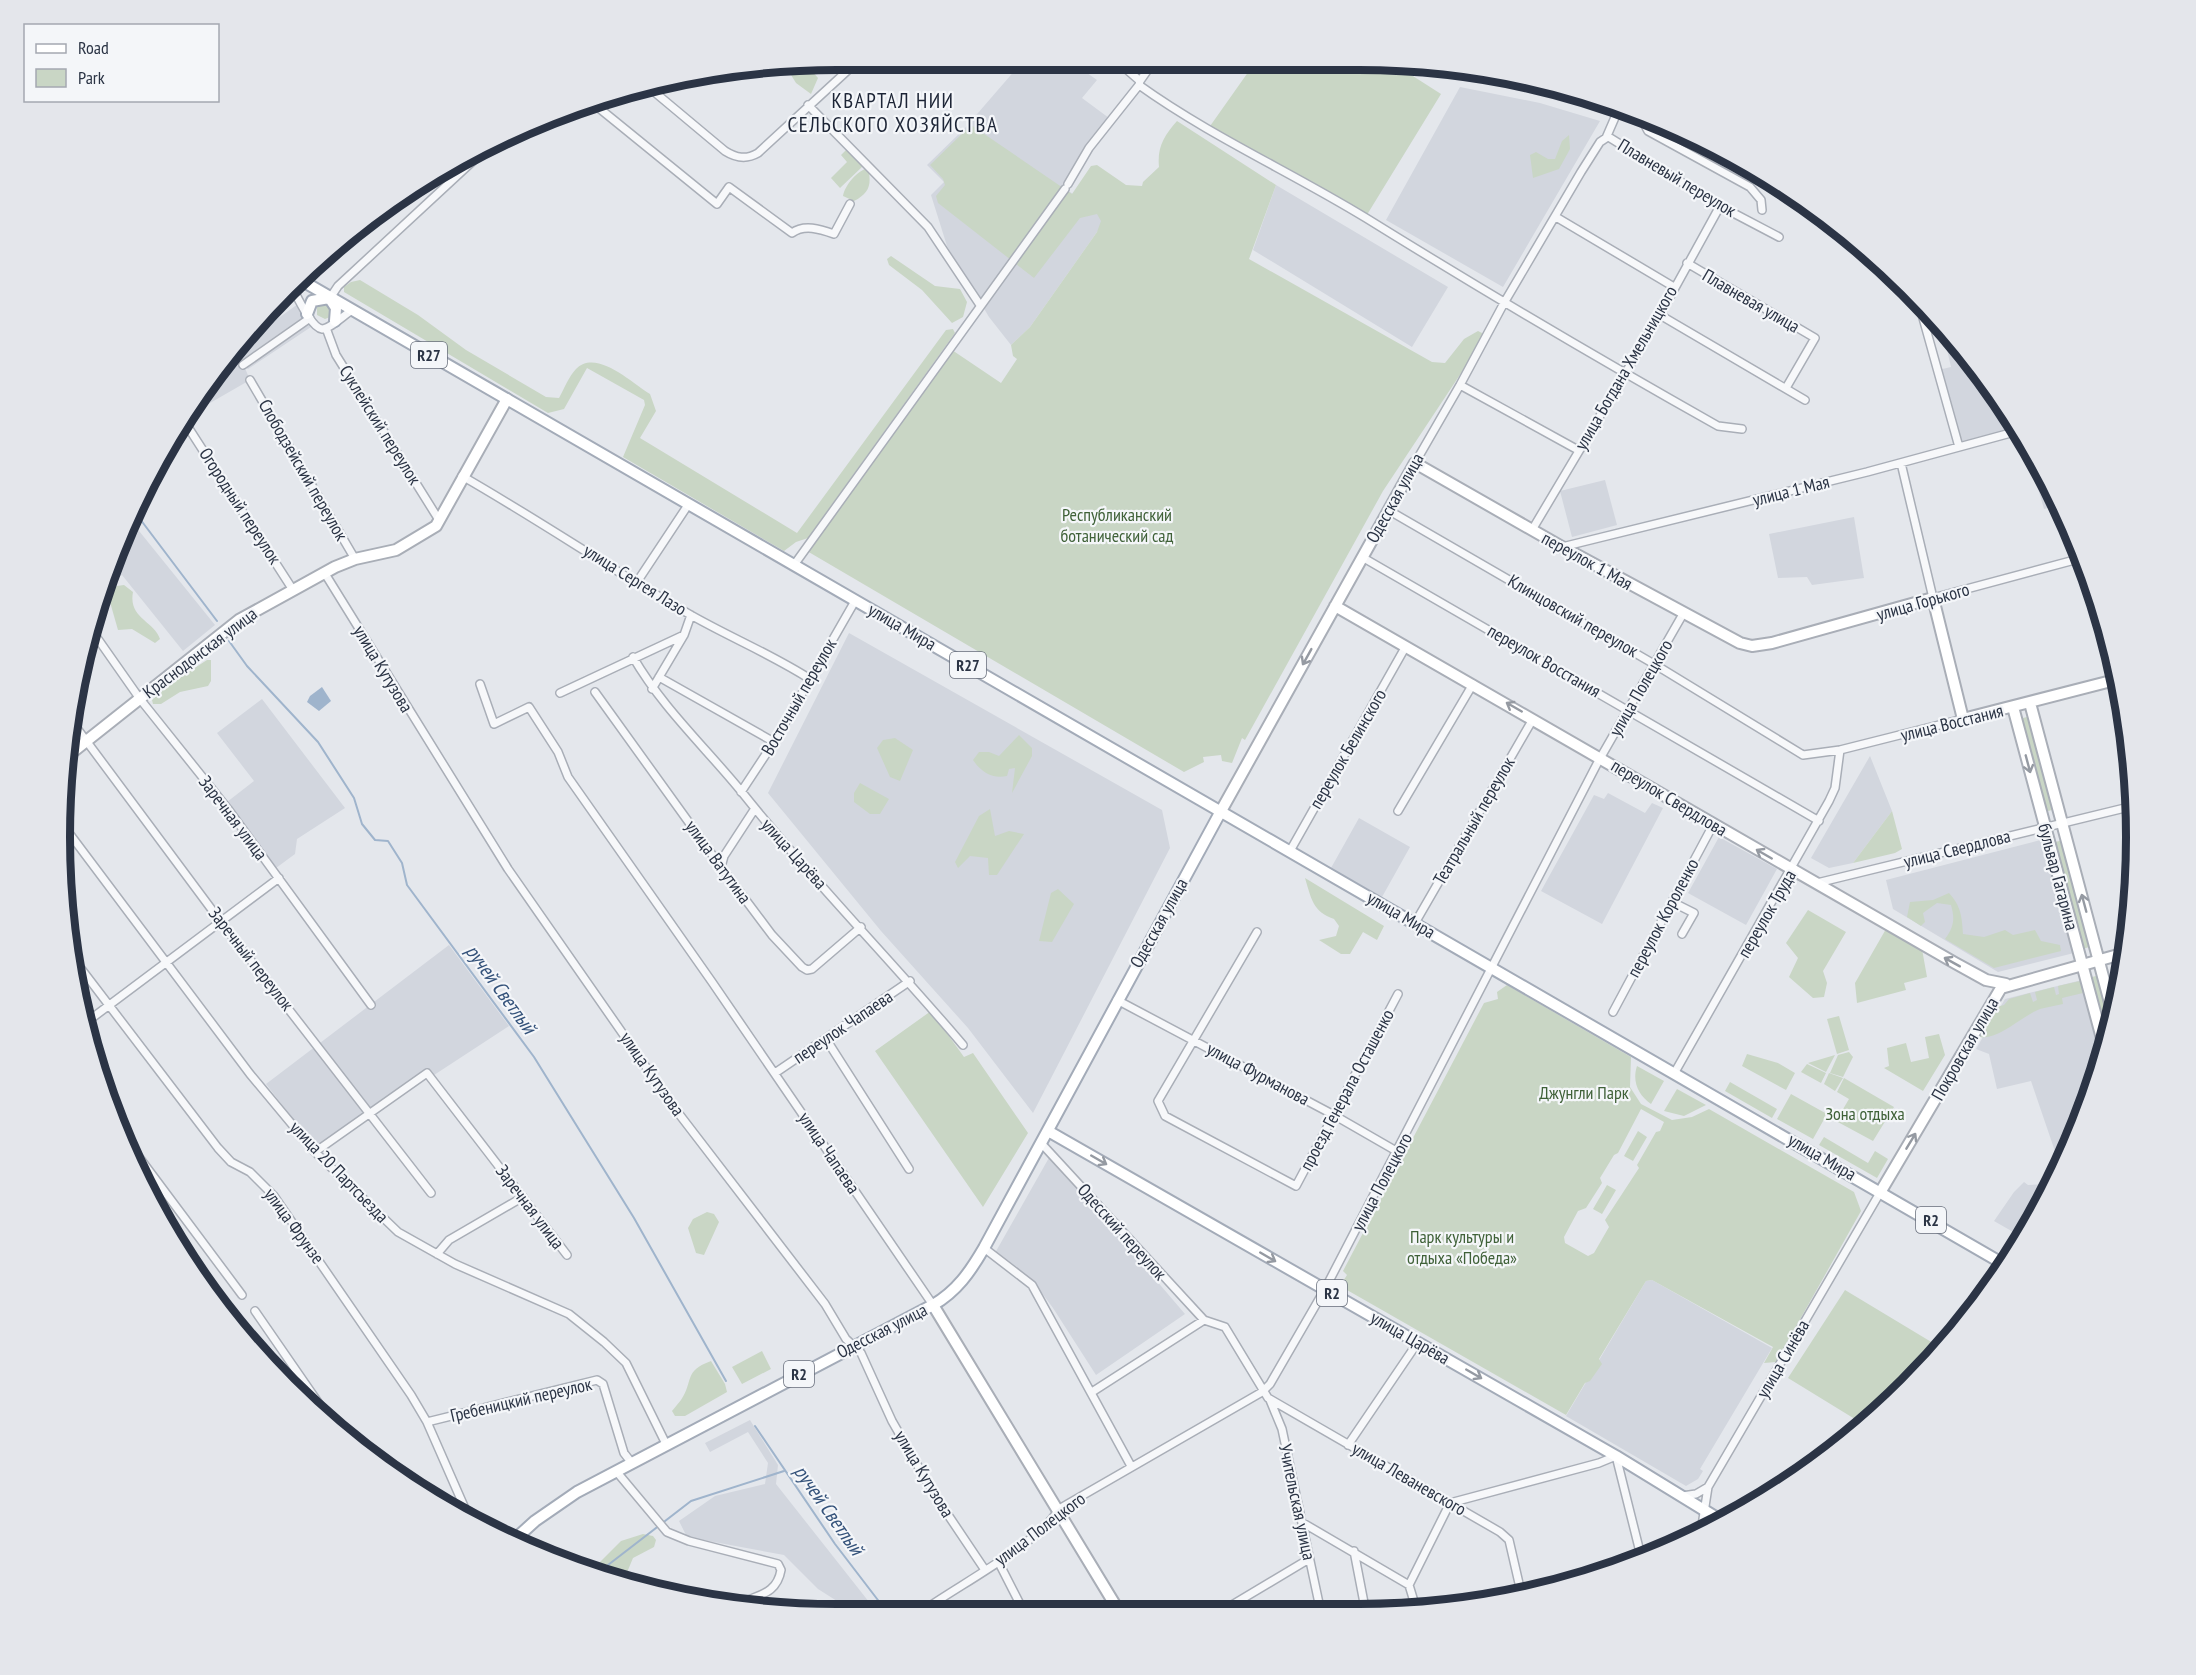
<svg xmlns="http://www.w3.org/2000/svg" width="2196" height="1675" viewBox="0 0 2196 1675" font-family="'PT Sans Narrow',sans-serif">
	<rect width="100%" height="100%" fill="#e4e7ec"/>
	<path fill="#d2d6de" d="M1023,61H1070L1097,80L1082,98L1109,118L1063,188L1109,215L1030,327L1011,345L989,317L947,246L931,195L944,182L927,165L965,128Z
		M1460,87L1540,103L1600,121L1503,287L1386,220Z
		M1276,185L1448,287L1412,347L1253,250Z
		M298,304L311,327L248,369L244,366L250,380L184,418L241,345Z
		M1942,328L2005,405L2018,431L1959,447L1938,370L1951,367Z
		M2026,447H2027L2058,505L2044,509Z
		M1605,480L1617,525L1572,537L1560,491Z
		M1854,517L1864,578L1812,585L1807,577L1778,578L1769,534Z
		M131,521L215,625L183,651L122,575L110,582Z
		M849,633L1162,810L1170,848L1033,1113L968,1028L881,931L768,793Z
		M262,699L345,808L297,839L295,854L276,868L227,802L254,781L217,733Z
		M1870,756L1892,811L1853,863L1829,868L1811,858Z
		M1608,793L1645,813L1652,803L1663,808L1602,924L1541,891L1594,795L1604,799Z
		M1359,818L1410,847L1382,897L1331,868Z
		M1719,837L1777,869L1746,925L1688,893Z
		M2048,838L2078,952L1998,972L1893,909L1886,880Z
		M449,945L509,1026L431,1077L428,1073L316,1149L266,1084Z
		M2086,979L2104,1046L2077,1135L2060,1166L2031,1081L1997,1089L1989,1054L1976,1049L2005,999Z
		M1050,1156L1185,1314L1096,1375L1053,1308L1036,1285L995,1253Z
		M2024,1182L2028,1185L2050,1184L2022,1237L1994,1221L2014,1192Z
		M1652,1280L1772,1348L1700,1469L1703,1471L1698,1479L1686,1486L1566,1416L1646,1281Z
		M750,1420L778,1465L776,1484L873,1607L871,1608H848L818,1589L784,1555L687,1537L679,1521L715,1496L765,1484L768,1463L748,1432L710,1452L705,1443Z"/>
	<path fill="#c9d6c5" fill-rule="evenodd" d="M1256,61L1391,62L1441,94L1365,218L1208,129Z
		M806,64L818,78L811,94L796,83L788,70L792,66Z
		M1472,72L1560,87L1582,95L1580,98L1492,82Z
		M1177,121L1276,185L1249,259L1432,362L1445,363L1464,339L1478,331L1484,334L1479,346L1383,491L1245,740L1242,738L1232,763L1222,761L1221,755L1203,757L1204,762L1184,772L807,551L952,350L1001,383L1017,359L1013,356L1011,345L1030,327L1097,232L1101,221L1097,214L1080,218L1034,278L938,203L936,196L945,185L943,179L930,165L971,125L1072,194L1091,166L1097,165L1126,185L1142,186L1143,182L1159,167C1157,147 1164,136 1177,121Z
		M1569,135L1570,149L1559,169L1533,178L1530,155L1536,152L1548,159H1555L1562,141Z
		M847,149L863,166L840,188L831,178L847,162L841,155Z
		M868,168C872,185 869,193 854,201L843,196C845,185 857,171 868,168Z
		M891,256L935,286L960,289L967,302L963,317L952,323L922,290L889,265L887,259Z
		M360,280L418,315L466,350L546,397L559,398C564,389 569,376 576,369C596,348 632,383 650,394L656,411L640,438L797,533L946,330L953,329L955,333L808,538L796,542L784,551L623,457L645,405L644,400L587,368L564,409L548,413L344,292V287L351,282Z
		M331,303L330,317L325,319L317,315V304Z
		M124,585L133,592C128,618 154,621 160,639L155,643L132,629L118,630L108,595L117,586Z
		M207,660H211V681L208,686L180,692L161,704H153L152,700L167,686Z
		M2030,716L2055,809L2045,812L2020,719Z
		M1019,735L1032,748V756L1012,793L1015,768L1009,769L1007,776C992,779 981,772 973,760L979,752H989L999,756Z
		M895,738L913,750L900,781L890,777L877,748L883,740Z
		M860,783L889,799L880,814H870L854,802V793Z
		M990,809L995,836L1009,831L1024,834L997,875H989L988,858L970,856L958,868L955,862L979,816Z
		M1892,811L1902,849L1895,853L1853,863Z
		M2064,840L2092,946L2083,949L2055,842Z
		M1305,878L1384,926L1377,940L1363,932L1350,954H1341L1319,940L1336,936L1339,926L1334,919C1313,912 1311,898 1305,878Z
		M1058,889L1074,904L1052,942L1039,941L1051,893Z
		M1949,893C1961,906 1962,917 1963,934L1984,937L2005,930L2013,935L2035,930L2041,941L2060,945L2061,951L1994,968L1945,939C1954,927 1955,919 1951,905L1937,903L1923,913L1925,922L1921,926L1907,917L1910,902L1933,900Z
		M1808,910L1846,932L1823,971L1827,983L1824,997L1813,998L1789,977L1798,958L1786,943Z
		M1886,929L1922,949L1927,977L1904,983L1906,990L1857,1003L1855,983Z
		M2100,975L2112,1019L2105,1042L2088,978Z
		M2080,981L2083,993L2062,998L2063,1004C2055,1006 2047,1007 2040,1009C2021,1016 1995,1044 1976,1036L1993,1008L2004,1005L2009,999L2030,993L2033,1002L2037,1000L2035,992L2054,987L2056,995L2059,994L2058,986Z
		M1507,985L1631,1057L1630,1087L1641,1104L1672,1120L1692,1117L1709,1109L1854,1192L1861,1211L1776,1362L1764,1363L1773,1347L1652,1280L1646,1281L1599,1359L1602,1364L1590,1381L1585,1383L1566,1415L1340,1286L1347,1275L1343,1271L1484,1003L1498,999L1497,992ZM1641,1109L1664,1122L1660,1131L1656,1132L1637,1165L1639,1168L1605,1220L1609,1227L1594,1253L1588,1256L1565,1243L1564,1237L1578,1211L1586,1208L1602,1183L1600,1178L1614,1155L1618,1153Z
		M931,1011L964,1057L973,1053L1028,1133L983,1207L875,1051Z
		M1839,1016L1849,1050L1837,1054L1827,1019Z
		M1939,1034L1945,1055L1923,1091L1884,1068L1889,1066L1887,1048L1906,1043L1911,1062L1929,1058L1925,1037Z
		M1849,1052L1853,1057L1843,1077L1830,1073L1838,1055Z
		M1747,1054L1778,1063L1795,1073L1786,1090L1742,1066Z
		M1835,1055L1826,1072L1808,1063Z
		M1807,1064L1826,1073L1821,1083L1801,1072Z
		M1637,1066L1664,1081L1651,1104C1638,1095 1632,1081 1637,1066Z
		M1829,1073L1843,1078L1835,1091L1824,1084Z
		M1844,1078L1894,1107L1873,1141L1836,1121L1849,1099L1837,1092Z
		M1730,1082L1777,1109L1772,1118L1725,1091Z
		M1677,1089L1706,1105L1684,1116L1664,1111Z
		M1791,1094L1827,1114L1813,1139L1777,1119Z
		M1638,1131L1647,1137L1633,1161L1624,1156Z
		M1824,1137L1868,1163L1875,1151L1888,1159L1877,1178L1819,1145Z
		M1607,1185L1616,1190L1602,1214L1593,1209Z
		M707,1212L714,1214L719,1222L704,1255L696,1253L688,1228L693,1219Z
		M1845,1290L1933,1343L1947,1340L1909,1387L1803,1474L1812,1452L1863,1424L1788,1378Z
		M762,1351L771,1369L742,1384L732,1367Z
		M711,1361L725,1384L727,1392L685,1416H675L672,1411C675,1407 678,1404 681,1400C694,1381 683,1371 711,1361Z
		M643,1534L653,1536L656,1540L654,1547L633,1558L623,1582L594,1575L598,1564L621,1541Z"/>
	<path fill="#9fb4cc" d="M322,687L331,701L319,711L307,702L310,696Z"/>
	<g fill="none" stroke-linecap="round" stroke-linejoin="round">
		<path stroke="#9fb4cc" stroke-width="2" d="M134,511L217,621
			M229,641L247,666L318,742L354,798L362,824L375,840L388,841L402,863L407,885L534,1057L634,1218L726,1381
			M755,1426L835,1544L884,1608
			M602,1577L608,1565L691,1501L784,1471"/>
		<g stroke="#a9aeb7" stroke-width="10">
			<path id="street" d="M1117,61L1140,81L1139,85
				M1140,81L1154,61
				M646,85L725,151C736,158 746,160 758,153L859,60
				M1139,85C1210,136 1291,172 1366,218C1482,290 1599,359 1718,426L1742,429
				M594,104L717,204L729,187L792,233C804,224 820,229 834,234L850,204
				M808,105L928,227L980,305
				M1640,116L1648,131L1750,187L1761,200L1762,210
				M1607,136L1720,206L1779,237
				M1701,140L1712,146
				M1068,184L1089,148L1139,85
				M1556,217L1674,287
				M1687,263L1815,338L1786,388
				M291,285C296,294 311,328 322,329C330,329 344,315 351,311
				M330,298L338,286L487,148
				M1918,300L1959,447
				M1660,315L1805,400
				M326,328L336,355L439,520
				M243,365L310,318
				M250,380L355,559
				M1460,385L1578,450
				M186,424L293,590
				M1415,463L1460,385L1504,303L1581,172L1600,142L1606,138L1616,115L1622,110
				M1901,463L1933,598L2082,558
				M462,476C539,520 612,570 689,614C729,637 771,654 810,679
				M1388,510L1654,664L1803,755L1840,750L1963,719
				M1532,530L1660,315L1720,206
				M1562,547L1867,472L2018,431
				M1362,557L1819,821
				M794,565L1065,189
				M324,572L508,869L676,1110L825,1304L846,1339L861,1353L892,1421L934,1494L985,1570
				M637,582L688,505
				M93,632L140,699L228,809L371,1005
				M633,657C662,707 704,746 741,791C811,879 890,959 963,1045
				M659,677L774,742
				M480,684L494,724L529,707L558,752L568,777L712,982L933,1305
				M652,689L684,635L691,615
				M595,692L721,867L772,935L802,967L807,970L812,969L861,927
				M560,693L684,635
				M73,723L221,922L431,1193
				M741,792L774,742L855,601
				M1398,811L1473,684
				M66,829L250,1074L315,1152L398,1232L455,1264L569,1314L604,1342L626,1363L666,1444
				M1290,851L1406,646
				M721,867L724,856L754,810
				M1817,883L2133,806
				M1672,902L1694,913L1682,934
				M1415,923L1533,719
				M1257,932L1158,1101L1165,1116L1296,1186L1398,994
				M76,962L218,1148L231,1162L250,1172L274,1196L411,1395L427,1422L470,1520
				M1117,1000L1332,1114L1398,1152
				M1613,1012L1713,825
				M88,1021L279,878
				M826,1039L909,1169
				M1675,1072L1829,801L1835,788L1840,750
				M775,1073L910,981
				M1041,1143L1204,1320
				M130,1145L242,1295
				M315,1152L427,1073L567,1255
				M984,1248L1032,1285L1131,1466
				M437,1254L449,1240L523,1197
				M255,1311L331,1421
				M1092,1392L1204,1320L1225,1327L1268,1398L1500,1532L1509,1540L1521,1592
				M1270,1400L1282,1429L1320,1608
				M427,1422L597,1380L603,1384L624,1453L631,1462
				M343,1430L355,1436L360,1442
				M1348,1445L1418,1342
				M616,1471L667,1532L689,1541L778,1564L781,1570C776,1599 750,1594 735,1608
				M1682,1496L1696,1494L1708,1487
				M1450,1503L1599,1463L1616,1456L1642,1560
				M1303,1523L1409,1585
				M1701,1532L1708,1487L1881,1191
				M1354,1551L1365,1608
				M998,1561L1022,1608
				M1409,1585L1450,1503
				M1409,1585L1416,1608
				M927,1608C961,1584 1039,1543 1059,1509L1262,1392L1270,1384L1325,1289L1598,762L1683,614
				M1227,1608L1309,1559"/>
		</g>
		<g stroke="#a9aeb7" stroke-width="14">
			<path id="secondary" d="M1335,606L1955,963L1986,980L2006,984
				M2030,703L2113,1014
				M2013,707L2104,1046
				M70,754L239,620L335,567L355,559L396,550L436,526L507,399
				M1221,811L1415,463L1562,547L1740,643L1752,646L1772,643L1933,598L1963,719L2119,679
				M1881,1191L2001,988L2125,953
				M933,1305L1117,1608"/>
		</g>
		<g stroke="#a3abb8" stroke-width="14">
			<path id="primary" d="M299,279L2007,1266
				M330,299L336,308L335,321
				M307,314L312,301L329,298
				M1048,1131L1616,1456L1722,1521
				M514,1540L535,1521L577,1492L933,1305C957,1291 970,1272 984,1248L1221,811"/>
		</g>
		<use href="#street" stroke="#f7f8fa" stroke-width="7"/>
		<use href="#secondary" stroke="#fff" stroke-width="10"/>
		<use href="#primary" stroke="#fff" stroke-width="10"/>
	</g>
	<defs><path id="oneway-shaft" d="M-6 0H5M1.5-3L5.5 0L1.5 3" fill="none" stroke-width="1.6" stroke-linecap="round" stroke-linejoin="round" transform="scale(1.5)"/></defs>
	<g stroke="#959aa2">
		<use href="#oneway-shaft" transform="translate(1307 657) rotate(119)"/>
		<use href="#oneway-shaft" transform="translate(1514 707) rotate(-150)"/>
		<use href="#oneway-shaft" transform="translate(2028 764) rotate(75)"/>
		<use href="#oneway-shaft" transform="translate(1764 854) rotate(-150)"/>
		<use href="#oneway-shaft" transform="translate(2084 903) rotate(-105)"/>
		<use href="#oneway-shaft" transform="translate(1952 962) rotate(-151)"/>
		<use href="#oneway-shaft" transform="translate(1911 1141) rotate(-59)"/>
		<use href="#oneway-shaft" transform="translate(1099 1160) rotate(30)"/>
		<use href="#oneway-shaft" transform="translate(1268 1257) rotate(30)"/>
		<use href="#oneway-shaft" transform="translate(1474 1374) rotate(30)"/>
	</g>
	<g text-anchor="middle" stroke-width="4.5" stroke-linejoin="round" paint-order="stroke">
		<g fill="#f4f6f9" stroke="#676e7b" stroke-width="1.5">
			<rect x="411" y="342" width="36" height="26" rx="4.5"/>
			<rect x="950" y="652" width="36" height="26" rx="4.5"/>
			<rect x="1916" y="1207" width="30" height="26" rx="4.5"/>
			<rect x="1317" y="1280" width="30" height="26" rx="4.5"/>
			<rect x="784" y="1361" width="30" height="26" rx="4.5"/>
		</g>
		<g font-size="16" font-weight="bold" fill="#2b3445">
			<text x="429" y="361">R27</text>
			<text x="968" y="671">R27</text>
			<text x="1931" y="1226">R2</text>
			<text x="1332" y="1299">R2</text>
			<text x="799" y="1380">R2</text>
		</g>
		<g font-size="18" fill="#2b3445" stroke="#f4f6f9">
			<text transform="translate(1677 178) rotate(31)" y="6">Плавневый переулок</text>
			<text transform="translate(1751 301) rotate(30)" y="6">Плавневая улица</text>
			<text transform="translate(1626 368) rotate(-60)" y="6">улица Богдана Хмельницкого</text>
			<text transform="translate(380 425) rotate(58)" y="6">Суклейский переулок</text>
			<text transform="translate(303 470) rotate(60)" y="6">Слободзейский переулок</text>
			<text transform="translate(1791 491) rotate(-14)" y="6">улица 1 Мая</text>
			<text transform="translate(1395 498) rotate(-61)" y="6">Одесская улица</text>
			<text transform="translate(240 506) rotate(57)" y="6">Огородный переулок</text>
			<text transform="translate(1587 561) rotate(29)" y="6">переулок 1 Мая</text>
			<text transform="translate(635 580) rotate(32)" y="6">улица Сергея Лазо</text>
			<text transform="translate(1923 602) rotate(-16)" y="6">улица Горького</text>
			<text transform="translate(1573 616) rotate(30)" y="6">Клинцовский переулок</text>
			<text transform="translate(902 627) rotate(30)" y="6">улица Мира</text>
			<text transform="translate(200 653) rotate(-37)" y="6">Краснодонская улица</text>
			<text transform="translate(1544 661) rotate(30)" y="6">переулок Восстания</text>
			<text transform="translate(383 669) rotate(59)" y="6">улица Кутузова</text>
			<text transform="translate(1641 688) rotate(-60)" y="6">улица Полецкого</text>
			<text transform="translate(799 697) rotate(-60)" y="6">Восточный переулок</text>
			<text transform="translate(1952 723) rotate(-14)" y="6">улица Восстания</text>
			<text transform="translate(1348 749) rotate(-60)" y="6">переулок Белинского</text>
			<text transform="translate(1669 798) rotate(31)" y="6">переулок Свердлова</text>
			<text transform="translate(233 818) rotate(53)" y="6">Заречная улица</text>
			<text transform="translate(1474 821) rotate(-60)" y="6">Театральный переулок</text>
			<text transform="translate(1957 849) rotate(-14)" y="6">улица Свердлова</text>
			<text transform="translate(794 854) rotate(48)" y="6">улица Царёва</text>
			<text transform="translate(718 862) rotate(54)" y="6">улица Ватутина</text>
			<text transform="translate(2058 877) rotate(75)" y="6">бульвар Гагарина</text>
			<text transform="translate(1767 914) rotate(-60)" y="6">переулок Труда</text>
			<text transform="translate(1401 915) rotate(30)" y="6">улица Мира</text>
			<text transform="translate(1663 918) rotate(-62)" y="6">переулок Короленко</text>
			<text transform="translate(1159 923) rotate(-61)" y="6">Одесская улица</text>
			<text transform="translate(251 959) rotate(52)" y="6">Заречный переулок</text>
			<text transform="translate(843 1027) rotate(-34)" y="6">переулок Чапаева</text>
			<text transform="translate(1965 1049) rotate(-60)" y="6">Покровская улица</text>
			<text transform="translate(652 1074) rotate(55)" y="6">улица Кутузова</text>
			<text transform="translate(1258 1074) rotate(28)" y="6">улица Фурманова</text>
			<text transform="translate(1347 1090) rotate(-62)" y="6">проезд Генерала Осташенко</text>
			<text transform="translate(829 1153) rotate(56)" y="6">улица Чапаева</text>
			<text transform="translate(1822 1157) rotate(30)" y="6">улица Мира</text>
			<text transform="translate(339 1172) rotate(46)" y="6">улица 20 Партсъезда</text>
			<text transform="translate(1382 1182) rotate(-62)" y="6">улица Полецкого</text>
			<text transform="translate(530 1207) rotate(53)" y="6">Заречная улица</text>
			<text transform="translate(294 1226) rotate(54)" y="6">улица Фрунзе</text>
			<text transform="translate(1122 1232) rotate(48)" y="6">Одесский переулок</text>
			<text transform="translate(882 1331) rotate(-27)" y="6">Одесская улица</text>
			<text transform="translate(1410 1338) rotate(30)" y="6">улица Царёва</text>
			<text transform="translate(1783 1359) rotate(-60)" y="6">улица Синёва</text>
			<text transform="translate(521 1400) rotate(-13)" y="6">Гребеницкий переулок</text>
			<text transform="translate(924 1474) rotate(59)" y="6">улица Кутузова</text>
			<text transform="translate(1409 1479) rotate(30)" y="6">улица Леваневского</text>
			<text transform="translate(1297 1502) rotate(78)" y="6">Учительская улица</text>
			<text transform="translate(1040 1529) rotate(-37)" y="6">улица Полецкого</text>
		</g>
		<g font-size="18" fill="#3f6138" stroke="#f4f6f9">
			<text x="1117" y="521">Республиканский<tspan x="1117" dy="21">ботанический сад</tspan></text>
			<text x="1584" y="1099">Джунгли Парк</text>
			<text x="1865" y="1120">Зона отдыха</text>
			<text x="1462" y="1243">Парк культуры и<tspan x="1462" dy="21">отдыха «Победа»</tspan></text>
		</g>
		<g font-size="20" font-style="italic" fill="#34527a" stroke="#f4f6f9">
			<text transform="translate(501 989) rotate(54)" y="7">ручей Светлый</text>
			<text transform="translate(829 1510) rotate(55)" y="7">ручей Светлый</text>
		</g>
		<g font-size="21" letter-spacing="1.5" fill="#1d2536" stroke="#f4f6f9">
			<text x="893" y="108">КВАРТАЛ НИИ<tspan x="893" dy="24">СЕЛЬСКОГО ХОЗЯЙСТВА</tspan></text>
		</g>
	</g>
	<path d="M0 0H2196V1675H0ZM837 70H1359A767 767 0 0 1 2126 837V837A767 767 0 0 1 1359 1604H837A767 767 0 0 1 70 837V837A767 767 0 0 1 837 70Z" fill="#e4e6eb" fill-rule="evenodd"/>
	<path fill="none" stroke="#2b3445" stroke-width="8" d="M837 70H1359A767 767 0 0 1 2126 837V837A767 767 0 0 1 1359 1604H837A767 767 0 0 1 70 837V837A767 767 0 0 1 837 70Z"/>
	<rect x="24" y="24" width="195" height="78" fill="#f4f6f9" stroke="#a4a8b1" stroke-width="1.5"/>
	<rect x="36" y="44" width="30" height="9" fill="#ffffff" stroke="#a4a8b1" stroke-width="1.5"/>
	<text x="78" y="54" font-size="18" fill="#2b3445">Road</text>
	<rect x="36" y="69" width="30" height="18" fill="#c9d6c5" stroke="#a4a8b1" stroke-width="1.5"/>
	<text x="78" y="84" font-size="18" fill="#2b3445">Park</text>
</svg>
